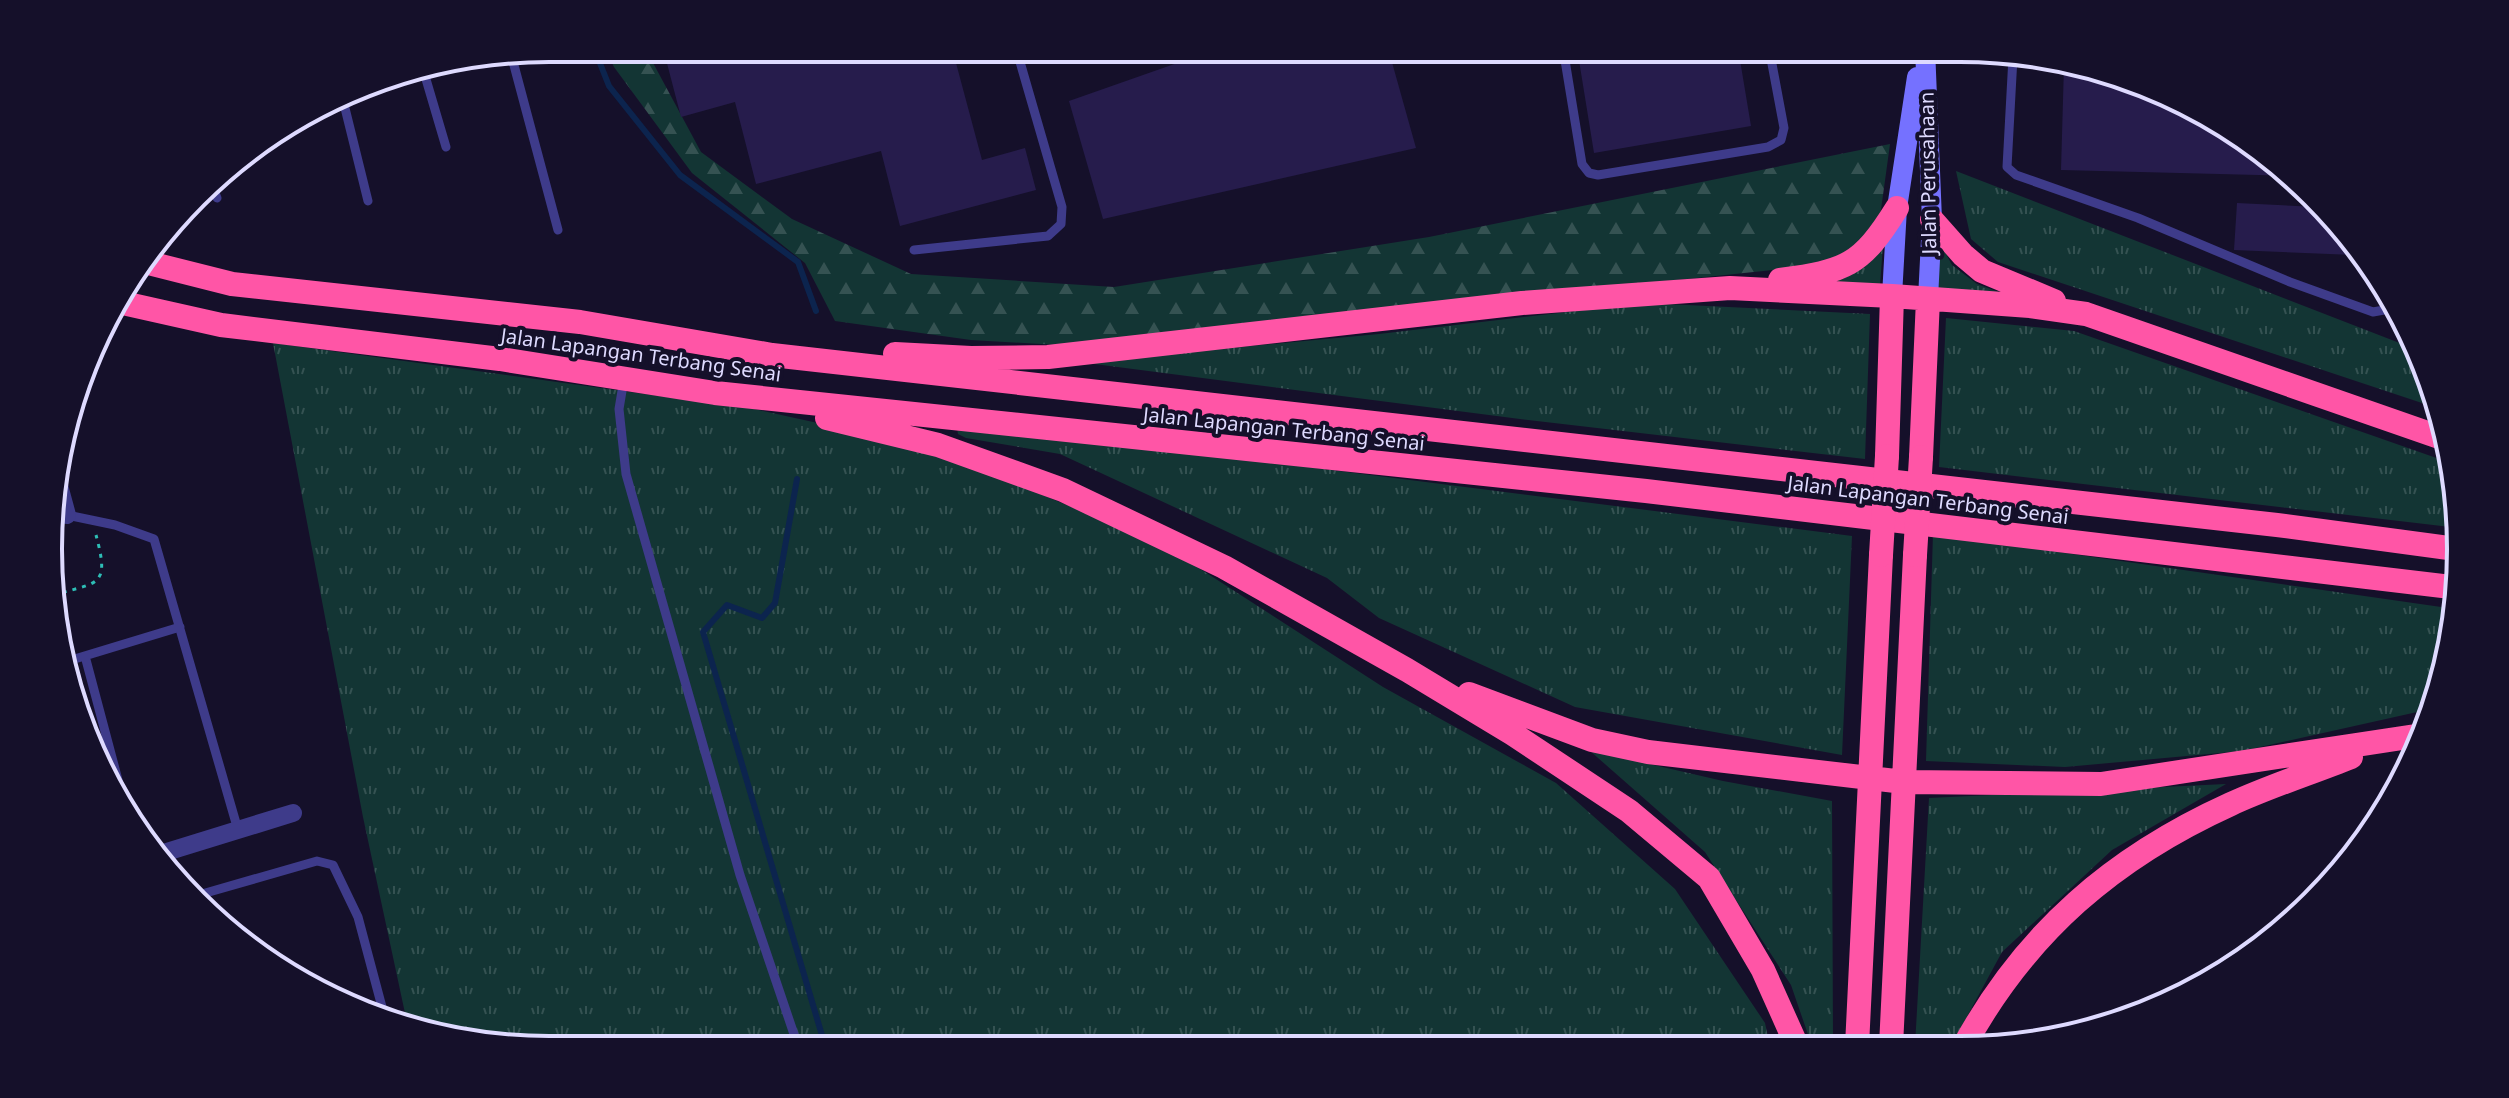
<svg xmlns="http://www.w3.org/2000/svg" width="2509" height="1098" viewBox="0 0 2509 1098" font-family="'Noto Sans',sans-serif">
	<defs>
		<pattern id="grass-tufts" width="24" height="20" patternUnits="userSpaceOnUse" patternTransform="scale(2)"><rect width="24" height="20" fill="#133534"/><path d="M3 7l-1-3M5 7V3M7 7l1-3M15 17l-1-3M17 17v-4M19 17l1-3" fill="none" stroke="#355252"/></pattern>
		<pattern id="forest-firs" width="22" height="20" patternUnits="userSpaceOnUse" patternTransform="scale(2)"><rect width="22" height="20" fill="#133534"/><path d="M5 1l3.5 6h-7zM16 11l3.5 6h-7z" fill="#355252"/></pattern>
	</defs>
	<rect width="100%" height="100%" fill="#15102a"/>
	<path fill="url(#grass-tufts)" d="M1956,171L2415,349L2431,406L1998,262L1971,239Z
		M1939,241L1952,265L1977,284L2023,301L1938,292Z
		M1883,245L1880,285L1806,280Z
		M1645,303L1870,314L1865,459L1520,419L1079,362L1379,334Z
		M1946,318L2074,331L2445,461L2460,517L2459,528L1939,467Z
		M273,343L754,409L922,446L1160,543L1383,687L1556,783L1675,889L1765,1023L1770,1046L549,1050L408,1027L363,817Z
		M968,424L1852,536L1842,755L1575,707L1379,618L1327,578L1060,454L966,438L958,434L957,428Z
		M1933,534L2448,608L2435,708L2242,751L2065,767L1926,761Z
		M1589,750L1723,781L1832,801L1833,1046H1812L1791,985L1705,852Z
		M2226,784L2112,850L2002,952L1951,1046H1915L1929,798Z"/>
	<path fill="url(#forest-firs)" d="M605,48H645L701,152L792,219L911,274L1114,287L1429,237L1890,144L1879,224L1849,252L1820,265L1058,345L971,340L835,321L805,263L692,173L614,67Z"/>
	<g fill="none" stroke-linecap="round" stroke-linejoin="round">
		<path stroke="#0c244e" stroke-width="6" d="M594,48L609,86L680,175L798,262L816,311
			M797,479L775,603L762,618L727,605L703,632L826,1049"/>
	</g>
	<path fill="#261c4c" d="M663,48H952L982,160L1025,148L1036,190L900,226L881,151L756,184L735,102L681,117Z
		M1220,48H1388L1416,148L1103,219L1069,101Z
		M1577,48H1738L1751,126L1594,153Z
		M2064,65L2121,75L2293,176L2061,170Z
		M2237,203L2317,207L2354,255L2234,250Z"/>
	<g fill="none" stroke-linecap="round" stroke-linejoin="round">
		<path stroke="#2ebeb6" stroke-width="3" stroke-dasharray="4 6" stroke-linecap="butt" d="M53,595C99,582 110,587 96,535"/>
		<path stroke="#3e3b8a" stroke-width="9" d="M1563,48L1582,164L1589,173L1598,175L1768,147L1781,140L1784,128L1769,48
			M511,54L558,230
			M2013,57L2007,167L2016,175L2138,218L2290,282L2373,312L2384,310L2390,302
			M423,69L446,147
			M343,100L368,201
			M211,182L217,198
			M914,250L1048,236L1061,224L1062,207L1016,48
			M624,379L619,409L626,474L740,875L799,1049
			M55,520L67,515L115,525L154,539L238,830
			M85,656L127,814
			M68,661L180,627
			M195,896L317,861L333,865L358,917L386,1022"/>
		<path stroke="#3e3b8a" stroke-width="18" d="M57,478L67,515
			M160,854L293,813"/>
		<path stroke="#7571ff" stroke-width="20" d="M1925,48L1932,220L1928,299
			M1892,296L1897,208L1917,77"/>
		<path stroke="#ff55a6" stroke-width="24" d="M1932,220L1963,255L1982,271L2054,301
			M145,262L232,284L580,322L772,355L2277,525L2456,549
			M1780,280C1846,271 1861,266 1897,208
			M114,301L221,325L500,359L715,393L1646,491L2451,587
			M895,354L971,358L1048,357L1522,303L1730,288L1892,296L2030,306L2086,314L2439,437
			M827,418L938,445L1063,490L1224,567L1407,670L1513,734L1629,811L1709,878L1763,970L1797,1046
			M1887,456L1892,296
			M1921,457L1928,299
			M1469,694L1592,740L1648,752L1904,782L2101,784L2422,735
			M1857,1046L1881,555
			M1891,1046L1915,555
			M1964,1046C2026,932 2114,857 2231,804C2270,786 2311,773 2351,757"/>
		<path stroke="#ff55a6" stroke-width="24" d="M1881,555L1887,456
			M1915,555L1921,457"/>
	</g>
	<g text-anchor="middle" stroke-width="8" stroke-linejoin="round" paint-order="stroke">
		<g font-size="20" fill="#dedaff" stroke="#15102a">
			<text transform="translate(1928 173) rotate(-91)" y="7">Jalan Perusahaan</text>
			<text transform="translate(641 355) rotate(8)" y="7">Jalan Lapangan Terbang Senai</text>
			<text transform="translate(1284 429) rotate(6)" y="7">Jalan Lapangan Terbang Senai</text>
			<text transform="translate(1928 500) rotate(7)" y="7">Jalan Lapangan Terbang Senai</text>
		</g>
	</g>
	<path d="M0 0H2509V1098H0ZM549 62H1960A487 487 0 0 1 2447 549V549A487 487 0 0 1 1960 1036H549A487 487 0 0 1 62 549V549A487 487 0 0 1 549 62Z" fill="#15102a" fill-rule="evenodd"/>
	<path fill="none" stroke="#dedaff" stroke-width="4" d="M549 62H1960A487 487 0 0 1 2447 549V549A487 487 0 0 1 1960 1036H549A487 487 0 0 1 62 549V549A487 487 0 0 1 549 62Z"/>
</svg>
